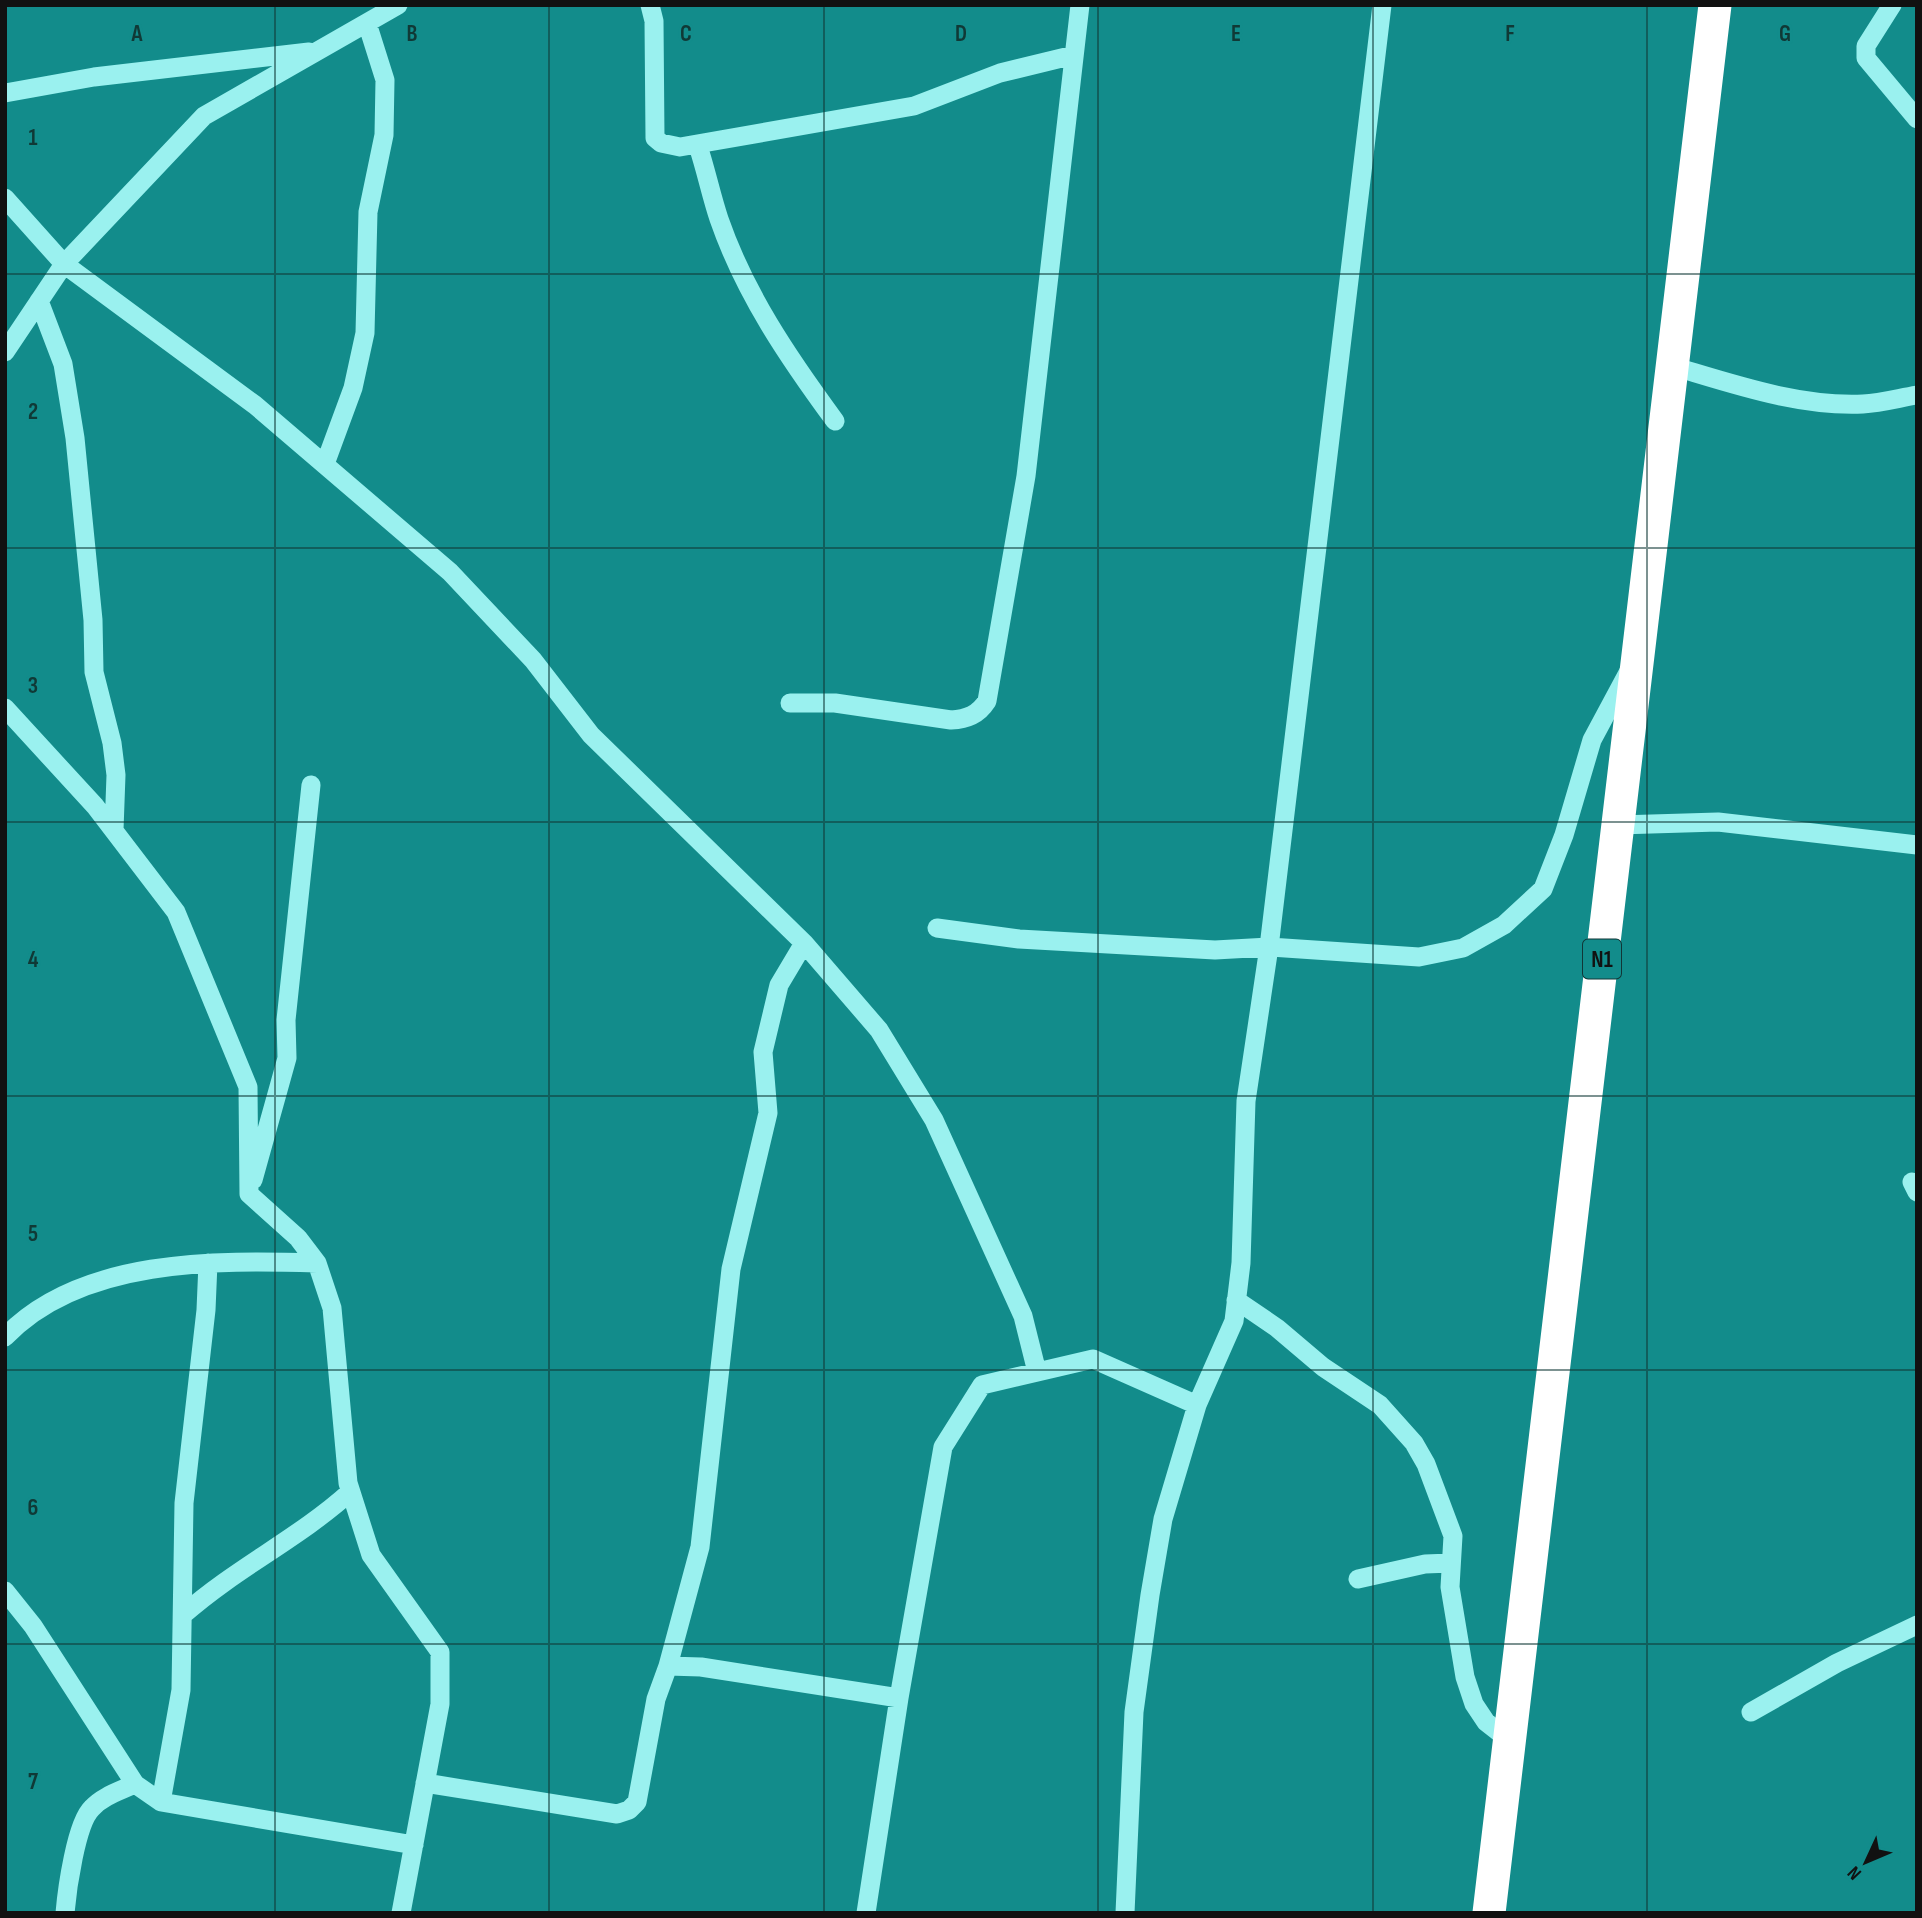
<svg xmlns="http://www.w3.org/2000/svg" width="1922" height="1918" viewBox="0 0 1922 1918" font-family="'Sofia Sans Condensed',sans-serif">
	<rect width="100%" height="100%" fill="#128c8b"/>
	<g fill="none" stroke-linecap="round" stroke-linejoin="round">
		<path stroke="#9af1ef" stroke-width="19" d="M650,5L654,21L655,138L661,143L680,147L914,106L1000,73L1074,55
			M1892,5L1866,46V58L1917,119
			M5,93L94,77L309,52
			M698,146C706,170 711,195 719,219C745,294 788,357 835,421
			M5,198L64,264L255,405L450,572L533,660L591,735L804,943L879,1030L934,1120L1023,1316L1037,1372
			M39,301L63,364L75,438L93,620L94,672L112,743L116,775L114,830
			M5,352L64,264L204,116L398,5
			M1672,366C1733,384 1799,407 1863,404C1881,403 1899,398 1917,395
			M325,464L353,388L365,333L368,212L384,135L385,80L367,23
			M790,703H835L951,720C967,719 978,715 987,701L1026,476L1080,5
			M5,708L95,806L176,912L248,1087L249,1194L298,1238L317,1263L332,1308L348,1483L371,1555L440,1652V1704L401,1913
			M1618,825L1718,822L1917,845
			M937,928L1019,939L1215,950L1269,947L1419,957L1463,948L1504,925L1543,889L1564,835L1592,740L1629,671
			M253,1180L287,1058L286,1020L311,785
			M1912,1182L1917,1192
			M1236,1300L1277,1328L1323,1367L1380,1405L1414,1443L1426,1464L1453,1536L1450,1587L1465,1677L1474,1704L1486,1722L1509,1740
			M5,1337C80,1258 216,1260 317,1263
			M1358,1579L1425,1564L1451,1563
			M5,1591L33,1626L135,1784L161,1802L414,1845
			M184,1614C236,1568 299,1538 350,1492
			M668,1666L700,1547L731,1269L768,1113L763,1052L779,985L804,943
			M1751,1712L1837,1663L1917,1625
			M425,1783L617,1814L629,1810L637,1802L656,1699L668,1666L701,1667L899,1698
			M161,1802L181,1690L184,1503L206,1310L208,1263
			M65,1913C67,1890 76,1823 92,1808C103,1796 120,1791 135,1784
			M866,1913L899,1698L943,1447L982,1385L1093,1359L1197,1405
			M1125,1913L1134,1712L1150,1595L1163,1519L1197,1405L1234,1321L1241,1263L1246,1101L1269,947L1382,5"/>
		<path stroke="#fff" stroke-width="33" d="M1489,1913L1715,5"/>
	</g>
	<path fill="none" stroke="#103936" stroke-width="2" stroke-opacity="0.55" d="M275,5V1913M549,5V1913M824,5V1913M1098,5V1913M1373,5V1913M1647,5V1913M5,274H1917M5,548H1917M5,822H1917M5,1096H1917M5,1370H1917M5,1644H1917"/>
	<g text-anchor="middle" stroke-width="5" stroke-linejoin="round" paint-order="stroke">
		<rect fill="#128c8b" stroke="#113636" stroke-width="2" x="1583" y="939.5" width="38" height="39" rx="5"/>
		<g font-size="23" font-weight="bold" fill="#111">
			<text x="1602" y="967">N1</text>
		</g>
	</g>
	<g font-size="23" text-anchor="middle" font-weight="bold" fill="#103936" stroke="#128c8b" stroke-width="5" stroke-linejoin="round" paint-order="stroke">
		<text x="137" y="41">A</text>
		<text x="412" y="41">B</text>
		<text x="686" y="41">C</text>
		<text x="961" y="41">D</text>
		<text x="1236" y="41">E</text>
		<text x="1510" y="41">F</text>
		<text x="1785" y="41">G</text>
		<text x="33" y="145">1</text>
		<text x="33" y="419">2</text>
		<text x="33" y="693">3</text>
		<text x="33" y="967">4</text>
		<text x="33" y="1241">5</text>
		<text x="33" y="1515">6</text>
		<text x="33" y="1789">7</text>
	</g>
	<rect width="1922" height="1918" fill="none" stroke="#111111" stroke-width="14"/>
	<g transform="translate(1866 1862) rotate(226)" stroke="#128c8b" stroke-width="5" paint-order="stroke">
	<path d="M0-5L12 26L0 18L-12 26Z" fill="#111111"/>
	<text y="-10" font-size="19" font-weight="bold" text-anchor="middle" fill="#111111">N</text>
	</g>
</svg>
